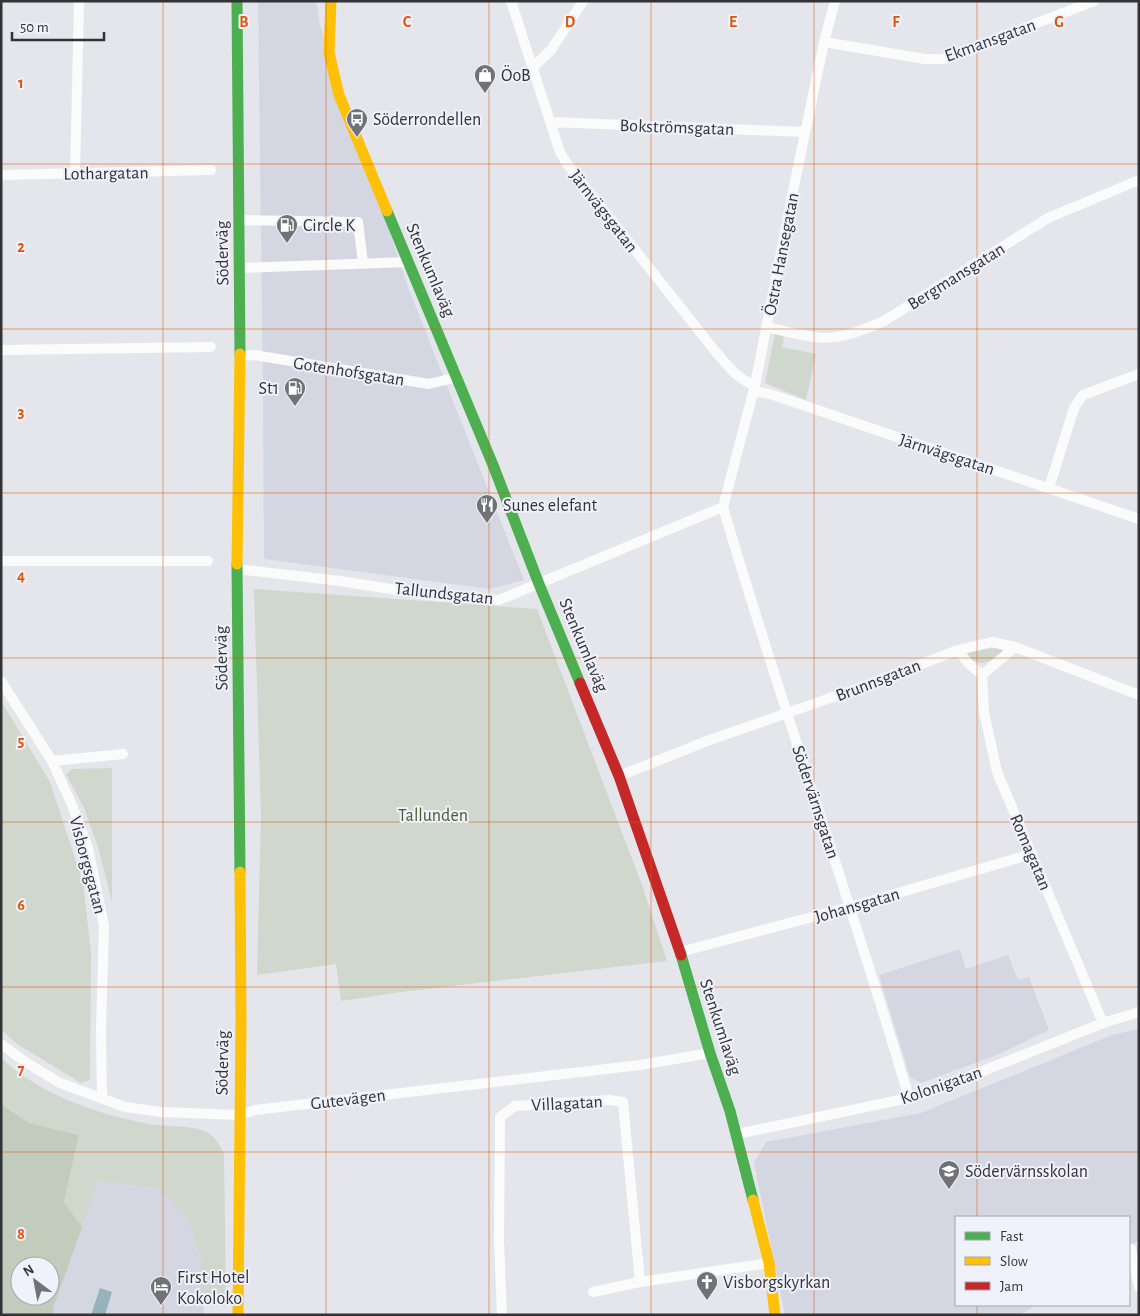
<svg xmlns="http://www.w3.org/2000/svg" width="1140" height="1316" viewBox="0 0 1140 1316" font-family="'Alegreya Sans',sans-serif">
	<rect width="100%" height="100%" fill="#e5e6eb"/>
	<path fill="#d4d7e2" d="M258,1H316L320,25L409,290L524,580L490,589L264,559L263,391Z
		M960,949L966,969L1008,955L1018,980L1029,977L1049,1030L997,1055L921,1083L910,1077L879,975Z
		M1139,1029V1240L1129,1247V1217H956V1305H1036L1020,1315H785L754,1163L766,1142L921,1113L1112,1035Z
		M98,1180L157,1189L178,1207L189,1222L201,1260L204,1315H53L54,1306Z"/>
	<path fill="#d0d7cd" d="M775,334L784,337L782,347L816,354L806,400L765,383Z
		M254,589L537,609L642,885L667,961L401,992L341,1001L336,964L257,975L261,815Z
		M992,648L1002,649L1003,652C988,663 984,667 967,657V653Z
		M1,701L50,782L83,883L91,953L90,1080L81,1083L17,1044L1,1029Z
		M112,768V902L98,847L84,808L66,774L72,769Z
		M1,1058C41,1095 97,1114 149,1124C166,1127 187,1125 202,1130C214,1134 219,1144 224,1154L226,1306L201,1305V1260L189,1222L178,1207L157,1189L98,1180L82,1227L64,1202L79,1135L29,1123L1,1104Z"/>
	<path fill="#c2ccbd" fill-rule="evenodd" d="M1,1104L29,1123L79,1135L64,1202L82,1227L54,1306L53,1315H1ZM20,1266H50V1296H20Z"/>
	<path fill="#96b3bb" d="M100,1288L112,1292L105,1315H91Z"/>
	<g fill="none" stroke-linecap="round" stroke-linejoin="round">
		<path stroke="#fbfbfc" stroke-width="10" d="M511,1L560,152L567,164L715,351C727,364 737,380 755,385
			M824,42L925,59H944L1094,1
			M532,68L551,50L583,1
			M550,122L805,132
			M1,175L211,170
			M75,175L79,1
			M239,220L358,222L363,263
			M239,268L409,262
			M767,327C785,331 805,337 824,338C845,338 865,329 884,321L1048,218L1139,180
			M1,350L211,347
			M240,356L254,355L429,384L457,377
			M754,391L770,394L1139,519
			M1049,488L1074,408L1083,395L1139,374
			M723,507C781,705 851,900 909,1098
			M723,507L755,385L793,191L824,42L835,1
			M1,561H208
			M237,569L340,581L428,595L499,600L723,507
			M958,650L968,663L982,675L1015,647
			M982,675L984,712L997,772L1103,1023
			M1,681L52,761L72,805L88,848L104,926L101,1030L102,1099
			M52,761L123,754
			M619,776L707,741L859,688L958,650L992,642L1015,647L1139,695
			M680,952L850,907L1032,854
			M1,1044L27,1063L60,1083L125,1107L162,1112L239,1115L255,1110L640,1065L710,1053
			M737,1134L909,1098L948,1085L1103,1023L1139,1012
			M1131,1249L1139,1287
			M593,1292L640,1282L769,1263
			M502,1315L499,1241L500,1117L515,1106L609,1100L623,1102L640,1282"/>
		<path stroke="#4caf50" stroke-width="11" d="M237,1L240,354
			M387,211L493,465L539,584L580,683
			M237,564L240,872
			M681,955L710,1053L730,1111L753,1200"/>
		<path stroke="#ffc107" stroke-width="11" d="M331,1L329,53L339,95L387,211
			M237,564L240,354
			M753,1200L769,1263L775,1315
			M238,1315L241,1024L240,872"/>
		<path stroke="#c62828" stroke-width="11" d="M580,683L619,776L681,955"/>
	</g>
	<path fill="none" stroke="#df570e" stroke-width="1" stroke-opacity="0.55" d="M163,1V1315M326,1V1315M489,1V1315M651,1V1315M814,1V1315M977,1V1217M1,164H1139M1,329H1139M1,493H1139M1,658H1139M1,822H1139M1,987H1139M1,1152H1139M977,1305V1315"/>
	<defs>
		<g id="shop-pin" transform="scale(1.125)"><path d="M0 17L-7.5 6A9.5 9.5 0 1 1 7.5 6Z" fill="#717276" stroke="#eff1fb"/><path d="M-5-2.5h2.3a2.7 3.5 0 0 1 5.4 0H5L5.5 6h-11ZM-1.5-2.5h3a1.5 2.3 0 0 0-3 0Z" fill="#fff"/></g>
		<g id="bus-pin" transform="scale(1.125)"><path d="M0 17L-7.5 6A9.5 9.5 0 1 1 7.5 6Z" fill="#717276" stroke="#eff1fb"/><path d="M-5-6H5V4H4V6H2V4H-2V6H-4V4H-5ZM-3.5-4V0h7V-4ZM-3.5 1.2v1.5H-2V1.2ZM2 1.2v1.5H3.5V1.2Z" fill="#fff"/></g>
		<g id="fuel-pin" transform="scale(1.125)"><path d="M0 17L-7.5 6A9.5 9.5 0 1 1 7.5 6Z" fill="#717276" stroke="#eff1fb"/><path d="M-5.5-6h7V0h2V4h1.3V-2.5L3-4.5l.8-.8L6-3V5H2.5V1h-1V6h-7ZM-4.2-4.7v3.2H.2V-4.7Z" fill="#fff"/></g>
		<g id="restaurant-pin" transform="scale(1.125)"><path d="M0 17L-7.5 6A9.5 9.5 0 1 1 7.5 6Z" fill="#717276" stroke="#eff1fb"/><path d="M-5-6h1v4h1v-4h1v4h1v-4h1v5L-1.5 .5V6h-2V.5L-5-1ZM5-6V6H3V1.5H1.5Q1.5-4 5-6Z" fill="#fff"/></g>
		<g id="school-pin" transform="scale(1.125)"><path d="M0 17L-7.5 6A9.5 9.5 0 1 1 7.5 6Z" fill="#717276" stroke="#eff1fb"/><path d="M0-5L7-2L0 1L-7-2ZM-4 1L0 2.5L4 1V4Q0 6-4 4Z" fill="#fff"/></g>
		<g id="church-pin" transform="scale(1.125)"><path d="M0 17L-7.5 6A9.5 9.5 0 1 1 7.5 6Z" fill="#717276" stroke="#eff1fb"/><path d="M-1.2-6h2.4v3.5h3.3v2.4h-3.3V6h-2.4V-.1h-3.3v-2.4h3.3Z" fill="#fff"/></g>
		<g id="hotel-pin" transform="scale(1.125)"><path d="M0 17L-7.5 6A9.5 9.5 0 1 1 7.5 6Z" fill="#717276" stroke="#eff1fb"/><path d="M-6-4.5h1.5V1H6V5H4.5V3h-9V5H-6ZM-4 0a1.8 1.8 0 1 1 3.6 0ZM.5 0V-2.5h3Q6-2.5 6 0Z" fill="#fff"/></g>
	</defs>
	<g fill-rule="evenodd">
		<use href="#shop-pin" x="485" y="75"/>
		<use href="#bus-pin" x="357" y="119"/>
		<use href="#fuel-pin" x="287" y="225"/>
		<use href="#fuel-pin" x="295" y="388"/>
		<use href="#restaurant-pin" x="487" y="505"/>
		<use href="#school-pin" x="949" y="1171"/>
		<use href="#church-pin" x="707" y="1282"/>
		<use href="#hotel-pin" x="161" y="1287"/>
	</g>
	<g text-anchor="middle" stroke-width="4" stroke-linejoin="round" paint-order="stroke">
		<g font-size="18" fill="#333337" stroke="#eff1fb">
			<text transform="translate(990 40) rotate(-20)" y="6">Ekmansgatan</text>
			<text transform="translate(677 127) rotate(2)" y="6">Bokströmsgatan</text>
			<text transform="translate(106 173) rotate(-1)" y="6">Lothargatan</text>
			<text transform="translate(604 211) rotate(52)" y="6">Järnvägsgatan</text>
			<text transform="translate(222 253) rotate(-91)" y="6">Söderväg</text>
			<text transform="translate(781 254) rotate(-79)" y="6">Östra Hansegatan</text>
			<text transform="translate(431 270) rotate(67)" y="6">Stenkumlaväg</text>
			<text transform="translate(956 276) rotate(-32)" y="6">Bergmansgatan</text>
			<text transform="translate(349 371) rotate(9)" y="6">Gotenhofsgatan</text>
			<text transform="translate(947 454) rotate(18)" y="6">Järnvägsgatan</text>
			<text transform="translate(444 593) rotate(6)" y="6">Tallundsgatan</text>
			<text transform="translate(584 645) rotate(67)" y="6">Stenkumlaväg</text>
			<text transform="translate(221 658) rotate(-91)" y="6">Söderväg</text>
			<text transform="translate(878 680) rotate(-21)" y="6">Brunnsgatan</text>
			<text transform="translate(816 802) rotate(72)" y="6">Södervärnsgatan</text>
			<text transform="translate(1031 852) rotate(67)" y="6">Romagatan</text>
			<text transform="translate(88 865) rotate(75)" y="6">Visborgsgatan</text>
			<text transform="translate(857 905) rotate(-16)" y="6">Johansgatan</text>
			<text transform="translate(721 1027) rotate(72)" y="6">Stenkumlaväg</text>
			<text transform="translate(222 1063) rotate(-89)" y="6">Söderväg</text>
			<text transform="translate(941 1085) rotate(-19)" y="6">Kolonigatan</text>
			<text transform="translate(348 1099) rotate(-7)" y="6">Gutevägen</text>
			<text transform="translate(567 1103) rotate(-3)" y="6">Villagatan</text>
		</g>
		<g font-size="18" fill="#333337" stroke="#eff1fb" text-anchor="start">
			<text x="501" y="81">ÖoB</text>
			<text x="373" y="125">Söderrondellen</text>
			<text x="303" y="231">Circle K</text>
			<text x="279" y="394" text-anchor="end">St1</text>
			<text x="503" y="511">Sunes elefant</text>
			<text x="965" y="1177">Södervärnsskolan</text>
			<text x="177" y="1283">First Hotel<tspan x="177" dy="21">Kokoloko</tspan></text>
			<text x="723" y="1288">Visborgskyrkan</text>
		</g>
		<g font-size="18" fill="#476031" stroke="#eff1fb">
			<text x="433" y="821">Tallunden</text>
		</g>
	</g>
	<g font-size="16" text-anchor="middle" font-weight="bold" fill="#df570e" stroke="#eff1fb" stroke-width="4" stroke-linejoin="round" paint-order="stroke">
		<text x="244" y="27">B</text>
		<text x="407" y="27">C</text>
		<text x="570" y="27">D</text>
		<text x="733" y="27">E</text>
		<text x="896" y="27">F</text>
		<text x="1059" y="27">G</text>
		<text x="21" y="88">1</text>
		<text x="21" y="252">2</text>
		<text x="21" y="417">3</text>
		<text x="21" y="581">4</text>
		<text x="21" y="746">5</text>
		<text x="21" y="910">6</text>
		<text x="21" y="1075">7</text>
		<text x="21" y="1239">8</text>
	</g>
	<rect width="1140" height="1316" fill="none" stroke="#333337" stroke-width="5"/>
	<rect x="955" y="1216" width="175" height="90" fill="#eff1fb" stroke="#a4a5ad"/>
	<rect x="965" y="1232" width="25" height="8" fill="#4caf50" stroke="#a4a5ad"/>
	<text x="1000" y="1241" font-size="15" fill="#333337">Fast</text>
	<rect x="965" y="1257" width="25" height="8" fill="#ffc107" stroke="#a4a5ad"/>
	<text x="1000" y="1266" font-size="15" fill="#333337">Slow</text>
	<rect x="965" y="1282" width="25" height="8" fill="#c62828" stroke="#a4a5ad"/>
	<text x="1000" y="1291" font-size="15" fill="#333337">Jam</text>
	<g transform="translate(35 1281) rotate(328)"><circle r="24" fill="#eff1fb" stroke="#a4a5ad"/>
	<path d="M0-4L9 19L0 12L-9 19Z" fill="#717276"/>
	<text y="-8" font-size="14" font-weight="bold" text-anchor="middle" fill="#333337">N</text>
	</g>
	<path d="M12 32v8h92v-8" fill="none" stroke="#333337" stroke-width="2.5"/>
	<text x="20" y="32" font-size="15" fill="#333337" stroke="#eff1fb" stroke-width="4" paint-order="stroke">50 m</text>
</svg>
